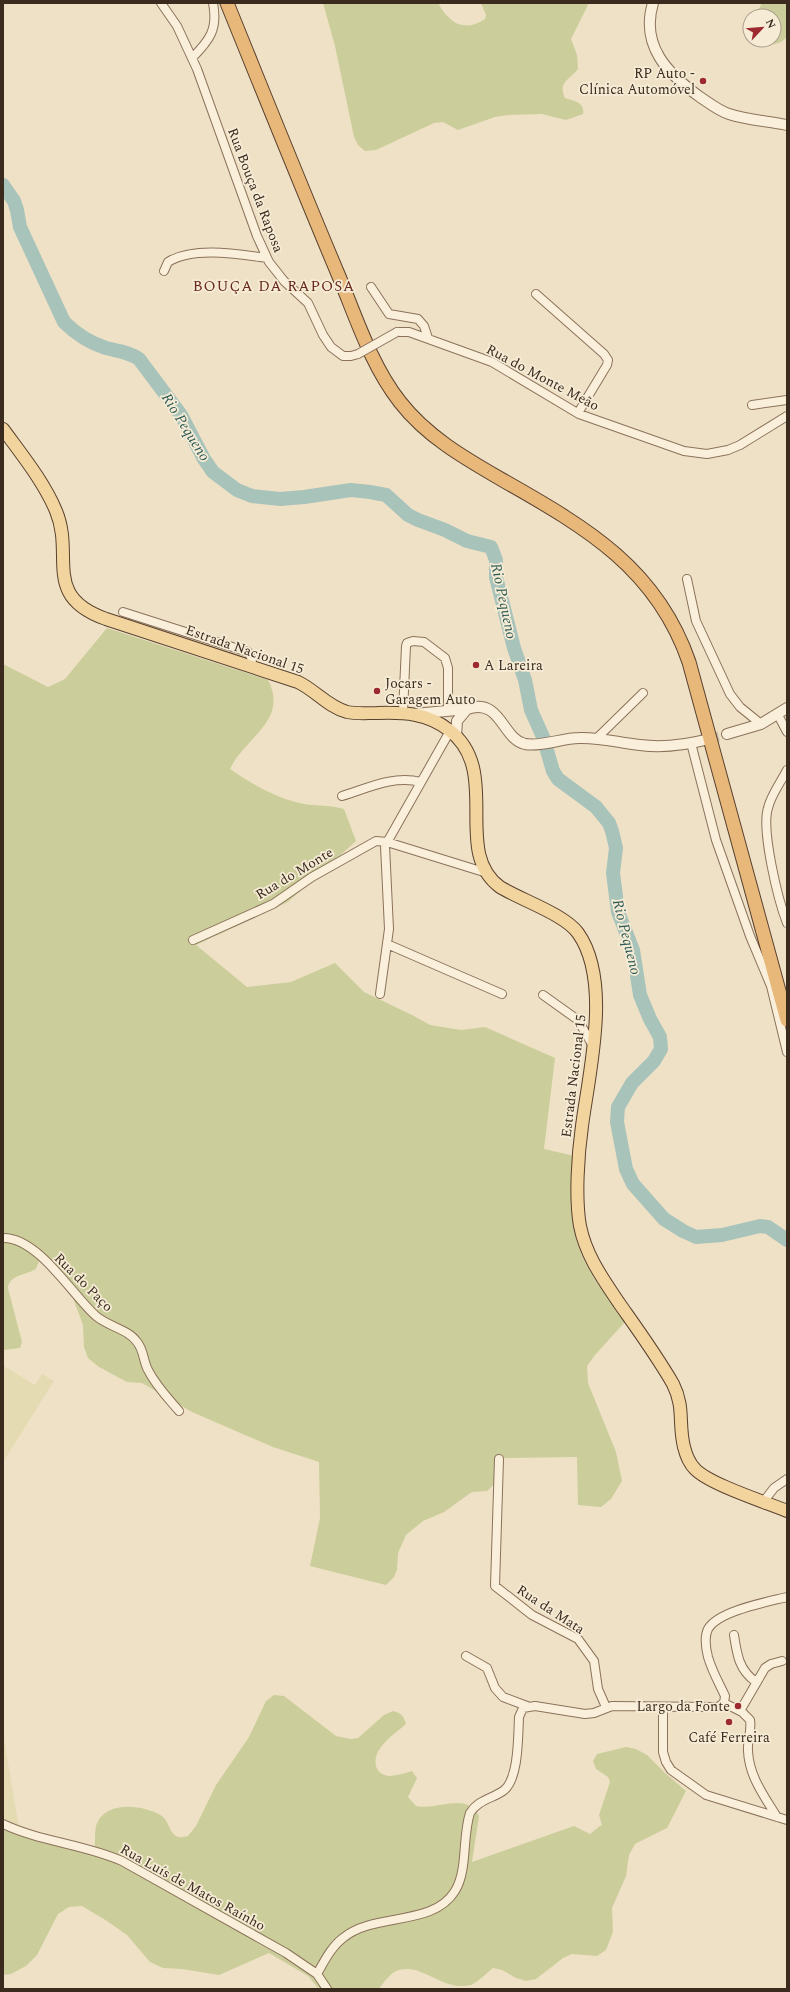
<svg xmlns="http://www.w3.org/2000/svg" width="790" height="1992" viewBox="0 0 790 1992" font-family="Spectral,serif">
	<rect width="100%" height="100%" fill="#efe1c6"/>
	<path fill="#e5dbb3" d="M4,1366L35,1385L42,1374L54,1381L3,1462Z
		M3,1733L19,1828L3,1820Z"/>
	<path fill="#cbce9a" d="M323,3H438C449,23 464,33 485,19L486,15L481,3H589L571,39L577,55L578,69C568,81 558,82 565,98C574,101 585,102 583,114L566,120L542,114L508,115L495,117L458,130L443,122L434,123L376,150L365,151L358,145L354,137L335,46Z
		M762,3H787V37L781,42L765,47L760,40H774V16H755Z
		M107,628L268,680C289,721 245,737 230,769C252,784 277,799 304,804C318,806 330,805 344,809L356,841L288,902L196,945L247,987L291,982L335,963L364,992L412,1015L430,1025L461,1030L485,1027L555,1058L544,1149L575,1156C575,1183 571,1212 576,1238C583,1269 608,1297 625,1322L595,1355L587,1366L588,1383L616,1452L622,1481L611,1499L601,1507L578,1505L577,1457L502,1458L501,1478L487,1491L472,1492L444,1512L423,1521L406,1535L398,1553L397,1570L394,1577L386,1585L310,1566L320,1518L319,1462L273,1447L192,1412L142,1383L127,1382L99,1367L88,1358L84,1347L83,1325L70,1290L58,1274L39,1261L36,1269C26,1275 9,1275 8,1288L22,1342L20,1348L3,1350V664L48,687L65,679Z
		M274,1695L284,1696L336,1736L351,1739L358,1738L384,1715L393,1711C401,1713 404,1716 406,1724C398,1731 388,1738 381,1747C372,1758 373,1776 391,1776C398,1775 406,1773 412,1771L417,1778L408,1797L416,1806C438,1811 466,1791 479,1816L472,1862L574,1826L590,1834L600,1826L602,1825L599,1815L610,1782L608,1777L596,1769L593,1761L597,1754L626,1747L636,1749L647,1755L664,1772L686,1791L667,1828L635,1844L629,1855L626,1876L612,1908L613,1932L606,1950L597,1956L572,1954L563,1958L536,1979L526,1981L516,1978L502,1970L493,1968C487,1973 478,1982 471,1985C443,1992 423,1963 399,1970C391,1972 384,1982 379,1989H319L308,1976L269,1953L219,1975L182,1969L163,1968L150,1962L127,1935L107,1921L82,1906L69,1907L58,1914L37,1955L26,1966L11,1974L3,1975V1830L93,1854C97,1844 93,1833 97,1823C107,1800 145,1805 162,1816C169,1821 169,1832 176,1836C180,1838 184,1837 188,1836L196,1826L216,1785L249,1737L266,1701Z"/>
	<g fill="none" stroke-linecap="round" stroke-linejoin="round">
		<path stroke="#a8c3ba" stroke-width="14" d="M3,185L14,201L17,210L20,227L64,322C76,334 90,343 106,348C118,351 129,352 139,359L181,415L204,459L213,472L237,490L252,496L280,499L304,497L351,490L370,492L386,495L408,515L418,520L445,530L467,541L491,547L496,560V577L514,648L525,680L531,710L543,737L553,771L558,779L596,807L609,823L612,831L616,848L613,873L618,912L633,950L640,995L650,1019L660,1037L661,1049L654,1061L632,1083L618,1107L617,1122L626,1169L633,1184L664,1219L683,1231L696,1237L722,1235L760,1226L768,1227L787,1240"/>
		<path stroke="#cbbda5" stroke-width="10" stroke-dasharray="10 5" stroke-linecap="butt" d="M709,739L727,734"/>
		<g stroke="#8b725b" stroke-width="10">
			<path id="minor" d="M161,3L177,26L197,69L257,236L269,262L284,281L308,303L323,335L331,347L343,356H351L358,354
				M192,58C210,40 218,29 213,3
				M164,271L168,262C193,246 238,254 267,258
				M371,287L389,314L418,319L424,326L428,338
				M536,294L604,354L608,360L607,365L578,413
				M397,332H409L492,362L579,414L684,451L707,454L728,450L740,445L787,416
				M752,405L787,400
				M687,579L696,621L730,694L740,707L761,724
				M123,612L248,652L252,659L251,667
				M403,712L406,646L407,643L413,641L424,642L445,658L448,668V710
				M778,715L787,732
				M597,738L643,693
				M691,743L716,840L750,936L771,986L787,1052
				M787,770C781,782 771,795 768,808C761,830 778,900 787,923
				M342,796C368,788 393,775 421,782
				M193,940L273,904L312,877L376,841L387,842L487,873
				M387,944L502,994
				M380,994L389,929L385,846L450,731
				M543,995L578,1020L593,1046
				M3,1238C38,1237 73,1296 96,1316C109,1327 128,1329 137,1342C144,1350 143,1361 148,1370C156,1386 168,1398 179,1411
				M499,1459L495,1586L532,1615L578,1639L594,1661L598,1689L606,1707
				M764,1501L774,1488L787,1479
				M734,1635C737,1655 739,1670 756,1682
				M466,1656L487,1668L495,1688L503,1697L527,1706
				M724,1703L742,1712L750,1720C752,1730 747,1741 748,1751C749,1776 764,1796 777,1817
				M663,1707V1752L666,1762L671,1770L706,1795L787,1820
				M740,1711L765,1668L771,1664L782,1661
				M3,1824C41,1842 84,1844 122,1861L286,1953L317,1974L327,1989
				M317,1974C324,1962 331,1947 343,1938C374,1912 433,1927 455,1891C468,1870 462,1837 470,1813C478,1800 491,1799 503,1791C519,1780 518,1736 519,1717L523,1708L535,1706L585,1714L594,1713L612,1706L718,1707L724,1703L725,1696C719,1683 712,1671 708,1657C706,1649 704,1637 708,1629C718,1611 767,1602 787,1597"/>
		</g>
		<g stroke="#8b725b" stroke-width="12">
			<path id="tertiary" d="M653,3C640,46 668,74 700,97C709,103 719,111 729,114C747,120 768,121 787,125
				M415,714L467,709C501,697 502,739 525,744C542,747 562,738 579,738C600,737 619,743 640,745C663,748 686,745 709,739
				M727,734L761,724L787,708
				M456,736L457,721L467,709"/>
		</g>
		<g stroke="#59412f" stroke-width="14">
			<path id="primary" d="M3,429C22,455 44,482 56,511C75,556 41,596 106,619L298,682C315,690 328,707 347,712C357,714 367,713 377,713C404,712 427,713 449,730C503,771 451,851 500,887C521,900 564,914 578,933C612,981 589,1072 582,1126C578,1154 575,1198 580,1226C586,1256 603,1279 619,1303C638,1330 657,1356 673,1384C685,1408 678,1423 684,1447C686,1455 689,1463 695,1469C709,1484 765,1502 787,1511"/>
		</g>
		<g stroke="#59412f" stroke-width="15">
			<path id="trunk" d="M227,3C264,94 300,184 338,274C356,317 371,365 400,402C428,438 468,460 506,482C587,528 657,569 689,662L787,1020"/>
		</g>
		<use href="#minor" stroke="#faefda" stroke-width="8"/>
		<use href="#tertiary" stroke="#faefda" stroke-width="10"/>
		<use href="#primary" stroke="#f2d49e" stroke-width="12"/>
		<use href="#trunk" stroke="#e8b87a" stroke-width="13"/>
		<g stroke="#8b725b" stroke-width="10" stroke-linecap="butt">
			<path id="minor-bridge" d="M358,354L397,332"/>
		</g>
		<use href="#minor-bridge" stroke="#faefda" stroke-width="8"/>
	</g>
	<g fill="#9c2a30" stroke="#f6ecd6" stroke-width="1.5">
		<circle cx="703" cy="81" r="4"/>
		<circle cx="476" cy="665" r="4"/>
		<circle cx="377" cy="691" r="4"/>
		<circle cx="738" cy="1706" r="4"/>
		<circle cx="729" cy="1722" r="4"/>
	</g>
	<g text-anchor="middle" stroke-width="3.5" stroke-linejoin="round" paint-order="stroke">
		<g font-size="14" fill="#3b2b1f" stroke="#f6ecd6" text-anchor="end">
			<text x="695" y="78">RP Auto -<tspan x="695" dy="16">Clínica Automóvel</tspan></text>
			<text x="484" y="670" text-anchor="start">A Lareira</text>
			<text x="385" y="688" text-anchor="start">Jocars -<tspan x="385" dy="16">Garagem Auto</tspan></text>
			<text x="730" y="1711">Largo da Fonte</text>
			<text x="729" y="1742" text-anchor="middle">Café Ferreira</text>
		</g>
		<g font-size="14" fill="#3b2b1f" stroke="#f6ecd6">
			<text transform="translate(256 190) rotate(69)" y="5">Rua Bouça da Raposa</text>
			<text transform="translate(543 377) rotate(28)" y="5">Rua do Monte Meão</text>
			<text transform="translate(245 649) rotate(19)" y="5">Estrada Nacional 15</text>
			<text transform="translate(294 873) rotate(-31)" y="5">Rua do Monte</text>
			<text transform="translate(573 1076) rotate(-83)" y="5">Estrada Nacional 15</text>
			<text transform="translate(84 1282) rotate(45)" y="5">Rua do Paço</text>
			<text transform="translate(551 1609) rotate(33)" y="5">Rua da Mata</text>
			<text transform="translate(193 1887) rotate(29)" y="5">Rua Luís de Matos Raínho</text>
		</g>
		<g font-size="15" letter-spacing="1" fill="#692a1e" stroke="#f6ecd6">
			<text x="274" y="291">BOUÇA DA RAPOSA</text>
		</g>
		<g font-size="15" font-style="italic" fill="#2e5b56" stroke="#f6ecd6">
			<text transform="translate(186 427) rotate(58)" y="5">Rio Pequeno</text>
			<text transform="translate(504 601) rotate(78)" y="5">Rio Pequeno</text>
			<text transform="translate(627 937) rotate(76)" y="5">Rio Pequeno</text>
		</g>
	</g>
	<rect width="790" height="1992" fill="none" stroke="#3b2b1f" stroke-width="8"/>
	<g transform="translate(762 28) rotate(64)"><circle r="19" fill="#f6ecd6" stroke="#ab9f8d"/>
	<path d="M0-3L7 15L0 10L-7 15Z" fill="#9c2a30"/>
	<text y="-6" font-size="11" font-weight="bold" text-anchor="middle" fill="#3b2b1f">N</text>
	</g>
</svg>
